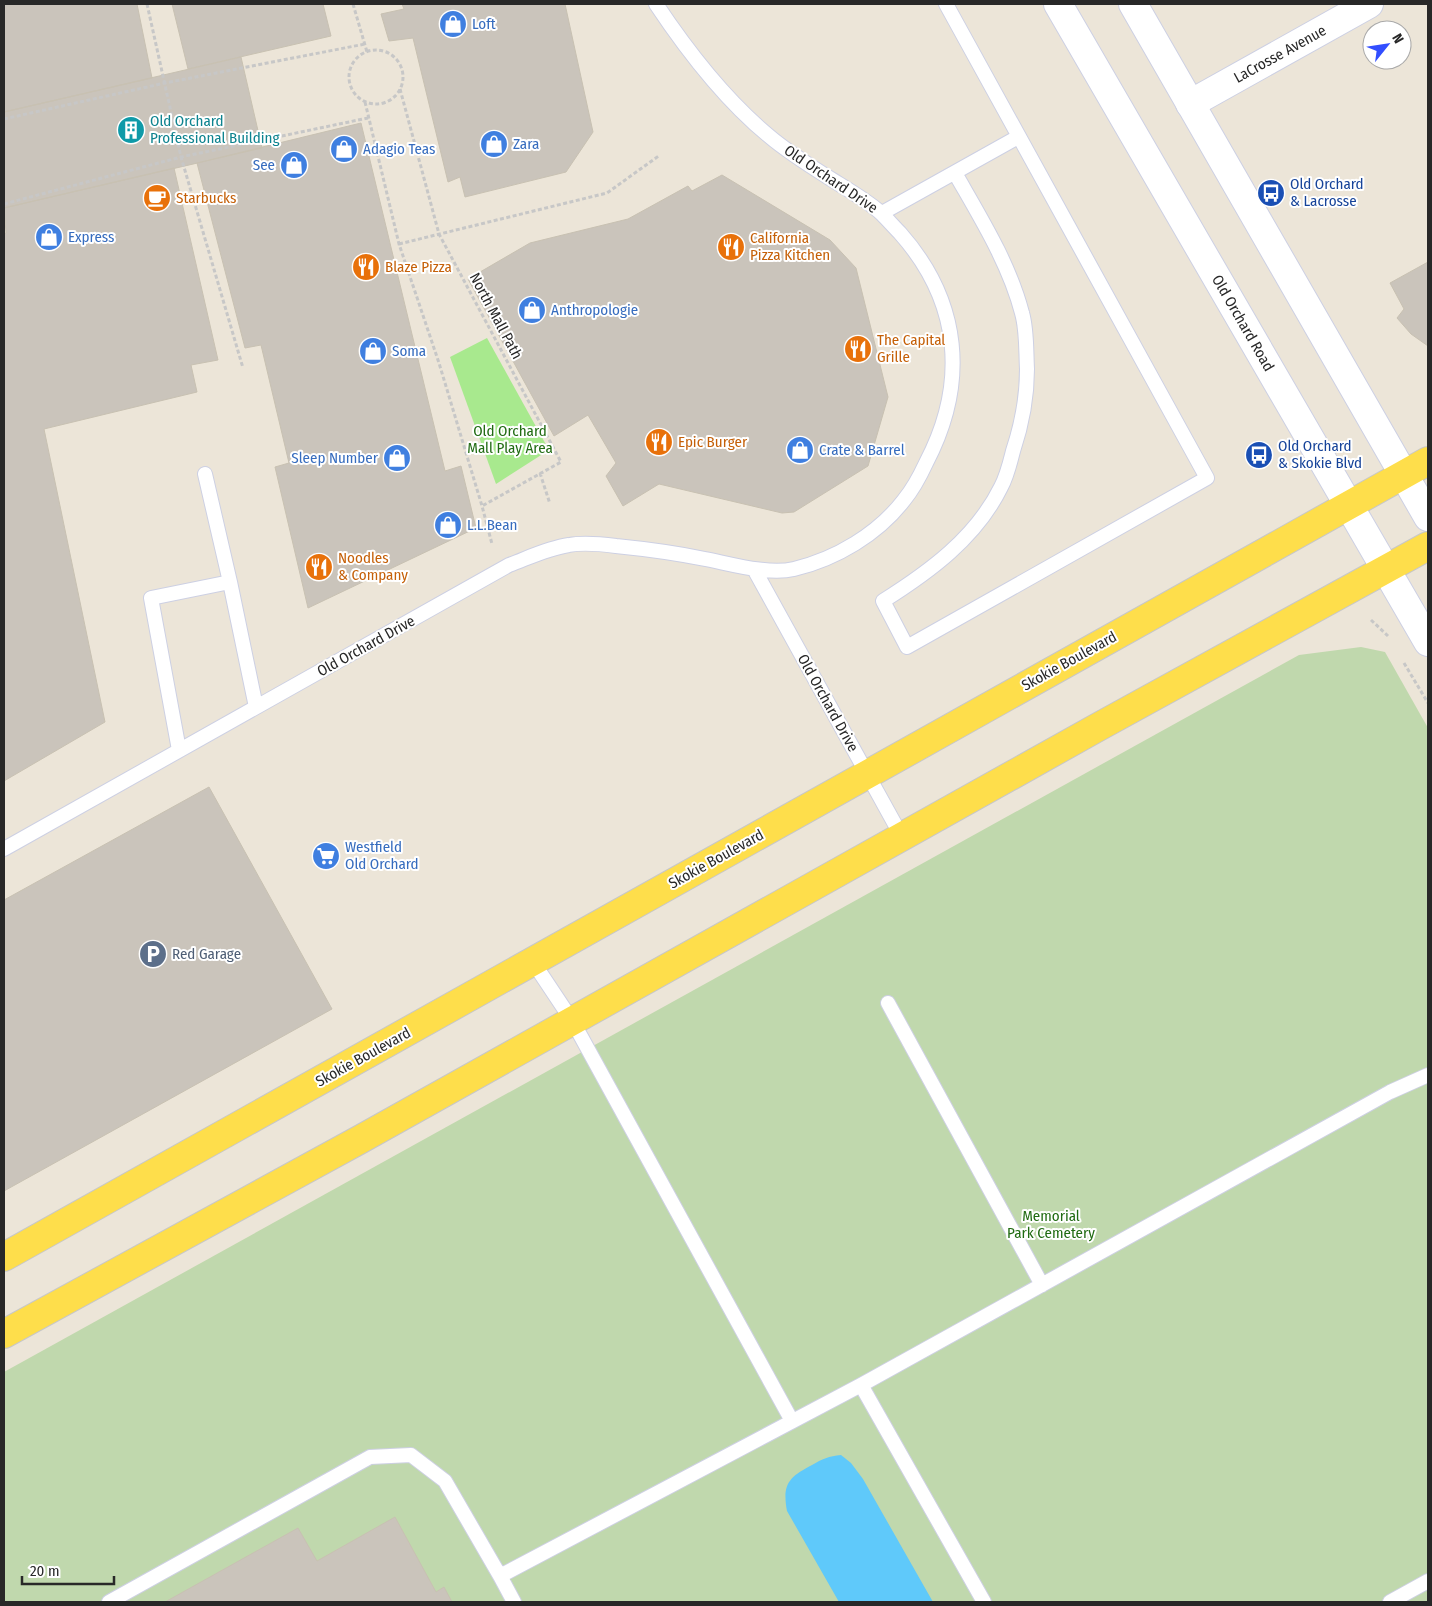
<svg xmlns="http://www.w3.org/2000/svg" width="1432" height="1606" viewBox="0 0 1432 1606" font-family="'Fira Sans Condensed',sans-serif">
	<rect width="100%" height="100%" fill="#ece5d8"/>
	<path fill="#a8e98e" d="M487,338L549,450L496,484L450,357Z"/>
	<path fill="#c0d8ad" d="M1361,647L1385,652L1428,728V1602H4V1372L1299,655Z"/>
	<path fill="#5fc9fa" d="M841,1455L851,1463L863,1479L933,1602H839L787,1511C782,1484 789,1477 812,1465C822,1459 829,1456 841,1455Z"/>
	<path fill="#cac4bb" stroke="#c8c1b2" d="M4,4H137L152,78L4,112Z
		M172,4H323L331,36L188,69Z
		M402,4H565L593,132L566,172L465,197L460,177L448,182L413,38L389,41L381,14L404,9Z
		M241,57L262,148L4,208V112Z
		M361,123L445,471L461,466L476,528L308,608L275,467L289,463L261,345L245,348L197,163Z
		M174,168L218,360L191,365L197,392L44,429L105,722L4,781V234L6,233L4,208Z
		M722,175L830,240L856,268L888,397L868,466L794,512L782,513L659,484L623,506L606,476L616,463L588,415L554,436L468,279L530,243L628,219L688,186L692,191Z
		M1428,262V346L1411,334L1397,318L1404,309L1390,283Z
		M209,787L332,1009L4,1191V900Z
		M395,1517L436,1592L444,1587L452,1602H165L298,1528L317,1561Z"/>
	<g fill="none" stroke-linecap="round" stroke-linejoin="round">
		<g stroke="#cdd0e3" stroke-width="16">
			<path id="service" d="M946,4L1207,478L907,647L883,601C929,572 976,538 1001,487C1007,476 1010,463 1013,451C1022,424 1027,398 1027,369C1026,351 1027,330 1022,313C1009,263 980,217 955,173
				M882,213L1018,137
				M205,474L230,582
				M754,569L902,837
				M179,750L151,598L230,582L256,707
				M4,849L509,565C528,558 548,548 569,545C584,542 601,544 616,546C646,549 676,553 705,559C731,564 768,575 794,569C836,559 878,534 904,500C913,489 920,476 926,463C968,383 961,302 900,233C894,227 888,220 882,214C869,202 853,193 839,184C815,169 790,154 769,136C724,99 688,52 656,4
				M533,962L573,1022L792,1421
				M888,1003L1042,1285
				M861,1385L984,1602
				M500,1576L861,1385L1390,1092L1428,1075
				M109,1602L370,1457L411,1455L445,1481L500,1576L514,1602
				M1390,1602L1428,1581"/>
		</g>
		<g stroke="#cdd0e3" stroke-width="30">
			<path id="minor" d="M1190,104L1369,4"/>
		</g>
		<g stroke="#cdd0e3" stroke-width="30">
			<path id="secondary" d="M1058,4L1428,642
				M1133,4L1428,517"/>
		</g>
		<g stroke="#c7c7c7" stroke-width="30">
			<path id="primary" d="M4,1257L1428,461
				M4,1334L361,1139L1100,726L1428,546"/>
		</g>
		<path stroke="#c7c7c7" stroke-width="3" stroke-dasharray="4 2.5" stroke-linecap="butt" d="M147,4L181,157L243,368
			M353,4L367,52
			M349 77a27 27 0 1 1 54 0a27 27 0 1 1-54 0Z
			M400,89L439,234L561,462L482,506
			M365,102L399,244L439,363L482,506L492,544
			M4,119L165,83L365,44
			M4,204L181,157L368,118
			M399,244L607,193L660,155
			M540,473L550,504
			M1371,620L1388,636
			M1404,663L1428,703"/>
		<use href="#service" stroke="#fff" stroke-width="14"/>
		<use href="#minor" stroke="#fff" stroke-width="28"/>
		<use href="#secondary" stroke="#fff" stroke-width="28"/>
		<use href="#primary" stroke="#fede4b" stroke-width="28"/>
	</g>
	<defs>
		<g id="shop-disc" transform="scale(1.4375)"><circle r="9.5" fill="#3f7fe0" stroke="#fff"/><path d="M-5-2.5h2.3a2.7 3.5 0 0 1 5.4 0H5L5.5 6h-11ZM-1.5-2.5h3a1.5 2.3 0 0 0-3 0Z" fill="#fff"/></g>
		<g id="building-disc" transform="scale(1.4375)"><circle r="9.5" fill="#0f9aa8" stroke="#fff"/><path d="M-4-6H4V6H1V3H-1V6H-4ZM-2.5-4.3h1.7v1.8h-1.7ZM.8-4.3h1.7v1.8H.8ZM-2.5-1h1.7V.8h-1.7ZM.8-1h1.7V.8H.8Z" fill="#fff"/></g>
		<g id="bus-disc" transform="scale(1.4375)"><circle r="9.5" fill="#1a4fb4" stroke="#fff"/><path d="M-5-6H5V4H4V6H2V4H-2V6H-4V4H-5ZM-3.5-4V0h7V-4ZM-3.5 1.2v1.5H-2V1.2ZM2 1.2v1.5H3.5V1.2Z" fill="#fff"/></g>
		<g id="cafe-disc" transform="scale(1.4375)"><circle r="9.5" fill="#e8710a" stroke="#fff"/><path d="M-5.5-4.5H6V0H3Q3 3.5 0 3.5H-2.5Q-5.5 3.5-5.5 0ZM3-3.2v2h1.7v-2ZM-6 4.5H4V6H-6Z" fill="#fff"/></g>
		<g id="restaurant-disc" transform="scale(1.4375)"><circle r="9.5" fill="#e8710a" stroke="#fff"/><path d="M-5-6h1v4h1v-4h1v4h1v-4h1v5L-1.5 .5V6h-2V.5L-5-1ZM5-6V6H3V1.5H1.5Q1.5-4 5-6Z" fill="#fff"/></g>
		<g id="supermarket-disc" transform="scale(1.4375)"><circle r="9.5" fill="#3f7fe0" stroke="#fff"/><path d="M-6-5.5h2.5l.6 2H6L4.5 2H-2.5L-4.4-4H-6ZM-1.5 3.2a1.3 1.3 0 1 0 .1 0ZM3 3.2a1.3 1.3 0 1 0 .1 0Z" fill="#fff"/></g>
		<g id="parking-disc" transform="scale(1.4375)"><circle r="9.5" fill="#5c6f8a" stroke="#fff"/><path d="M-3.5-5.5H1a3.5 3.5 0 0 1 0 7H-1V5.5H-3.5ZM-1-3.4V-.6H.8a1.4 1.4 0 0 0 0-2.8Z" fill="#fff"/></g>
	</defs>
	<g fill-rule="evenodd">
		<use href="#shop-disc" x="453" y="24"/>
		<use href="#building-disc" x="131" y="130"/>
		<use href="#shop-disc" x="494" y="144"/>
		<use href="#shop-disc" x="344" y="149"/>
		<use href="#shop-disc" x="294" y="165"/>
		<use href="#bus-disc" x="1271" y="193"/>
		<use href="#cafe-disc" x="157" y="198"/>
		<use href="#shop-disc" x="49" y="237"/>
		<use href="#restaurant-disc" x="731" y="247"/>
		<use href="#restaurant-disc" x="366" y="267"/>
		<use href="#shop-disc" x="532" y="310"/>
		<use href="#restaurant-disc" x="858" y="349"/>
		<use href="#shop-disc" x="373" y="351"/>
		<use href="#restaurant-disc" x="659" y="442"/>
		<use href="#shop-disc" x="800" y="450"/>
		<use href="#bus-disc" x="1259" y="455"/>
		<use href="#shop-disc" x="397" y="458"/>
		<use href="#shop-disc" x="448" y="525"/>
		<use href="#restaurant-disc" x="319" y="567"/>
		<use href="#supermarket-disc" x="326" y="856"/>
		<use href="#parking-disc" x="153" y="954"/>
	</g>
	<g text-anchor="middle" stroke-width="4" stroke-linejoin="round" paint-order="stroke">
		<g font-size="15" fill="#366cbe" stroke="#fff" text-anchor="start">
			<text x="472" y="29">Loft</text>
			<text x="513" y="149">Zara</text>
			<text x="363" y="154">Adagio Teas</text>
			<text x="275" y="170" text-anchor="end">See</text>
			<text x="68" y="242">Express</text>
			<text x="551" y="315">Anthropologie</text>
			<text x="392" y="356">Soma</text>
			<text x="819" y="455">Crate &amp; Barrel</text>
			<text x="378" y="463" text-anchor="end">Sleep Number</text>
			<text x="467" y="530">L.L.Bean</text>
			<text x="345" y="852">Westfield<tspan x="345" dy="17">Old Orchard</tspan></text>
		</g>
		<g font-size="15" fill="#282828" stroke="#fff">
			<text transform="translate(1280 54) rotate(-29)" y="5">LaCrosse Avenue</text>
			<text transform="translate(831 179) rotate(34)" y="5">Old Orchard Drive</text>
			<text transform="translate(496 316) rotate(62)" y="5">North Mall Path</text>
			<text transform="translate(1243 323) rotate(60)" y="5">Old Orchard Road</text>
			<text transform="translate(366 646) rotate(-29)" y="5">Old Orchard Drive</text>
			<text transform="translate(1069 661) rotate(-29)" y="5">Skokie Boulevard</text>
			<text transform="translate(828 703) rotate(61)" y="5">Old Orchard Drive</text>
			<text transform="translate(716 859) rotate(-29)" y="5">Skokie Boulevard</text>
			<text transform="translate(363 1057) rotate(-29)" y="5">Skokie Boulevard</text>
		</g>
		<g font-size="15" fill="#0d838f" stroke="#fff" text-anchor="start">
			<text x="150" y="126">Old Orchard<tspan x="150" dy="17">Professional Building</tspan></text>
		</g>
		<g font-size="15" fill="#164399" stroke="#fff" text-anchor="start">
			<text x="1290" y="189">Old Orchard<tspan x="1290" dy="17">&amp; Lacrosse</tspan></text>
			<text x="1278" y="451">Old Orchard<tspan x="1278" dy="17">&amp; Skokie Blvd</tspan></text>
		</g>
		<g font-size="15" fill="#c56008" stroke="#fff" text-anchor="start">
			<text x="176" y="203">Starbucks</text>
			<text x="750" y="243">California<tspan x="750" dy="17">Pizza Kitchen</tspan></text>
			<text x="385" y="272">Blaze Pizza</text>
			<text x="877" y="345">The Capital<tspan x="877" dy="17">Grille</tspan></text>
			<text x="678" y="447">Epic Burger</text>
			<text x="338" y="563">Noodles<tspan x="338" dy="17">&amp; Company</tspan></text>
		</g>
		<g font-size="15" fill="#206b12" stroke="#fff">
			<text x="510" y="436">Old Orchard<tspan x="510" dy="17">Mall Play Area</tspan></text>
			<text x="1051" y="1221">Memorial<tspan x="1051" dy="17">Park Cemetery</tspan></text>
		</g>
		<g font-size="15" fill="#4e5e75" stroke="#fff" text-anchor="start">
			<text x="172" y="959">Red Garage</text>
		</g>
	</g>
	<rect width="1432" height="1606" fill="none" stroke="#282828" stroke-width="10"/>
	<g transform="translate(1387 45) rotate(60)"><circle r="24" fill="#ffffff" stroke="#a9a9a9"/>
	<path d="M0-4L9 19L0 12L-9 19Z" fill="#324eff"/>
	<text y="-8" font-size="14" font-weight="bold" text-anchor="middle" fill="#282828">N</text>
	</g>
	<path d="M22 1576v8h92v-8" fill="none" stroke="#282828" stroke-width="2.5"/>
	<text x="30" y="1576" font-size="15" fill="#282828" stroke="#ffffff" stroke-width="4" paint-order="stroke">20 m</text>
</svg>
